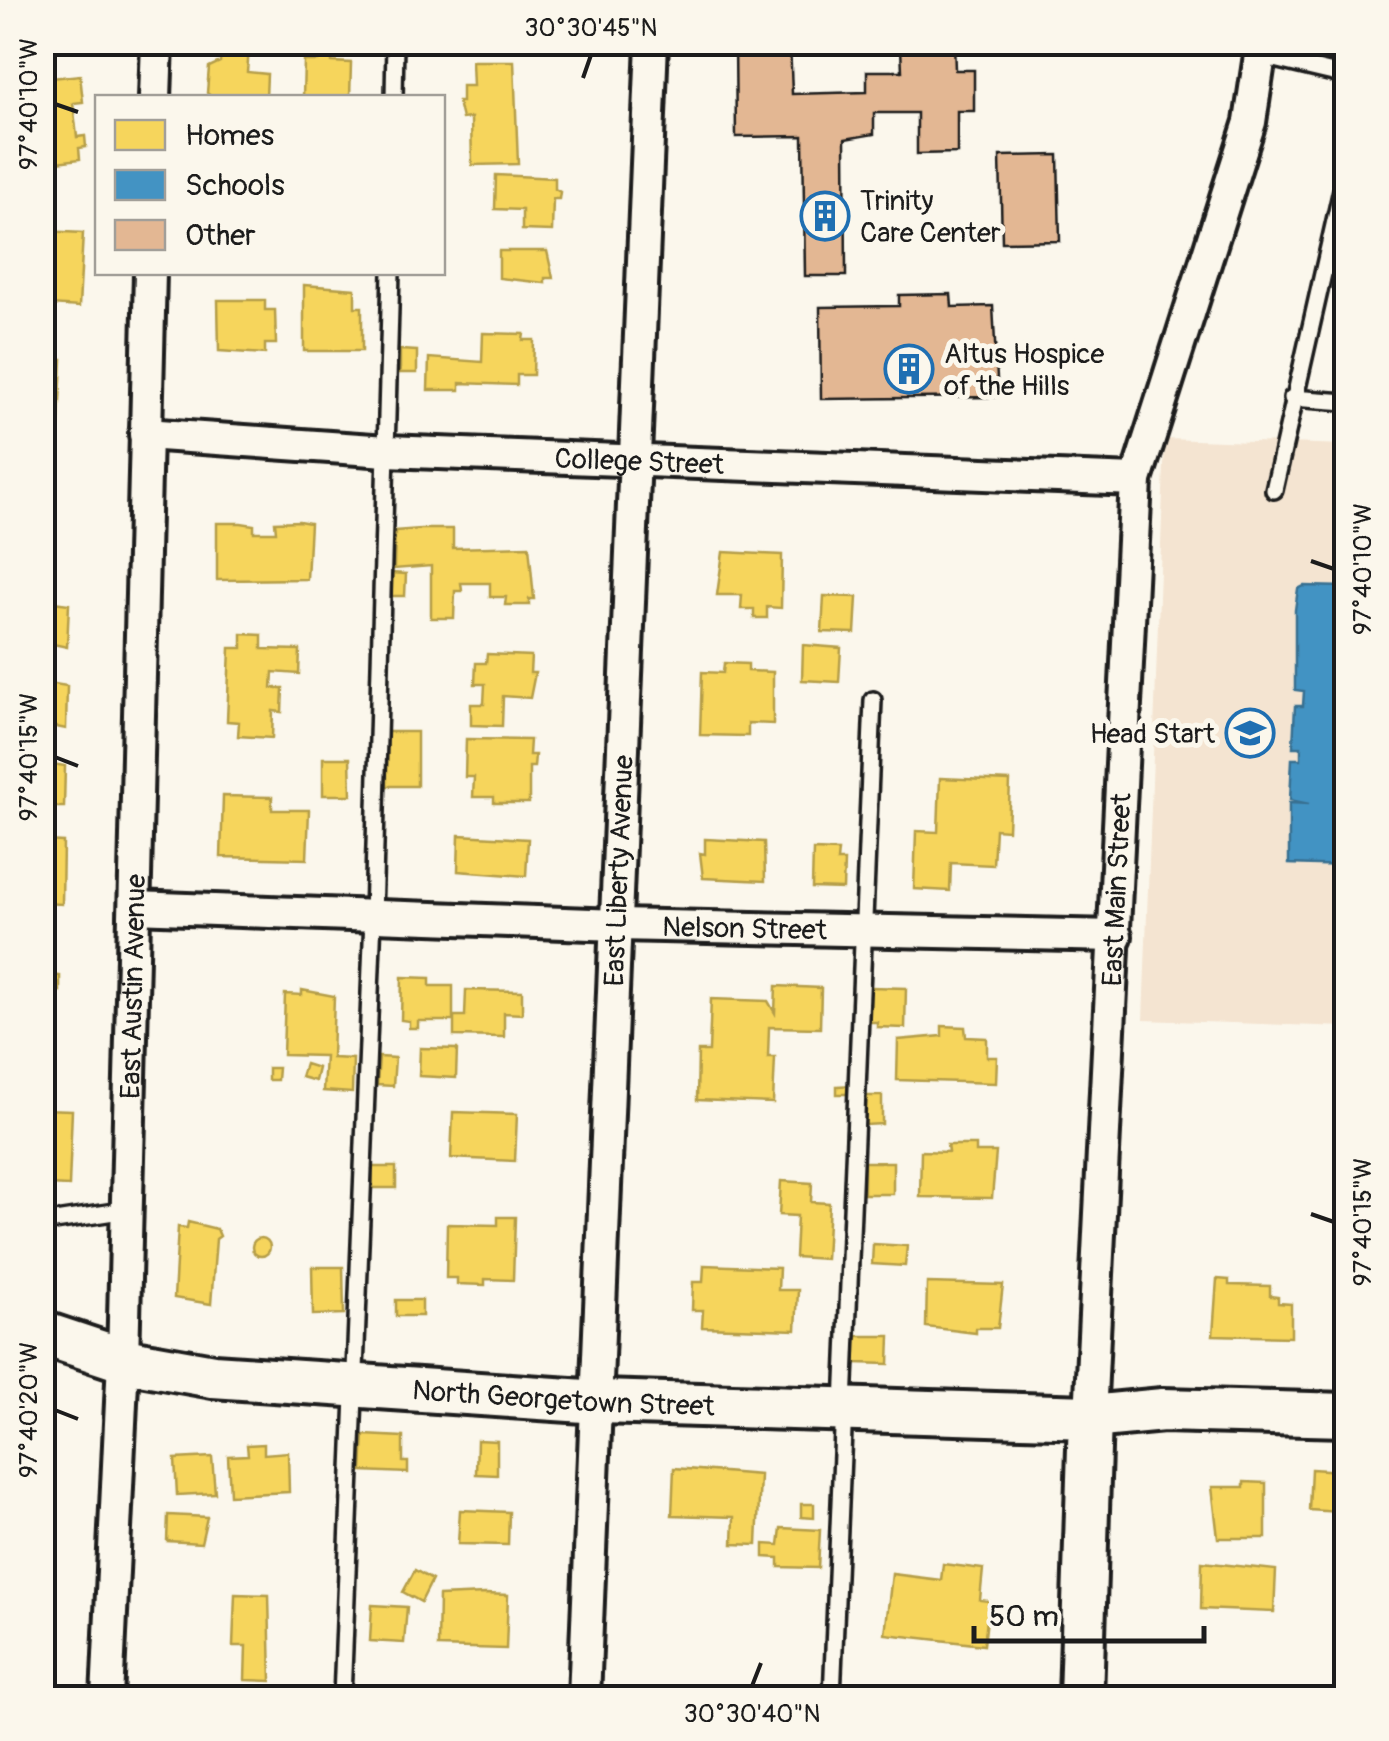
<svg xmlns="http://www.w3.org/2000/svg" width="1389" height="1741" viewBox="0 0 1389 1741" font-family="Pangolin,sans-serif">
	<rect width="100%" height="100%" fill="#fbf7ec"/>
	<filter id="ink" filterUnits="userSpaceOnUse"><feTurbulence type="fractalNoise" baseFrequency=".01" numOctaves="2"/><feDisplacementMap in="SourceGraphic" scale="20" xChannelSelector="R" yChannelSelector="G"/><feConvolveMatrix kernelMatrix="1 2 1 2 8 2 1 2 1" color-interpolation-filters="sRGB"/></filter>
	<g filter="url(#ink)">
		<path fill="#f4e4d1" d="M1165,439L1346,445V1027L1143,1020Z"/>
		<path fill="#f6d55c" stroke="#b59e49" stroke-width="2.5" d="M221,46L249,49L247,72L267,74L266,98H213L207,93L209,67L220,62Z
			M318,53H332V62L351,63L350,98H303L304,61H318Z
			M472,61H514L518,164L472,165L471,118L462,119L458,102H462V86H473Z
			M80,75L83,102L73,103L77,137L85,136L86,147L79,148L80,159L42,164V79Z
			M496,175L555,178V189L560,192L559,199H553L552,231L522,230V210L495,209Z
			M44,231L83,233L79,307L51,305V317L42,316Z
			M499,251H547L553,278H545V283L499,278Z
			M304,285L355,289V307H362V351H304Z
			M218,300H265V310H275L276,344H265V354L219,351Z
			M483,333L524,334L523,340H534L533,375H517V385L460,383V390H428L429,358L482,362Z
			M400,350L417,351V373H400Z
			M42,358L62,359L58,445L42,444Z
			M42,519L50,520L45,559L42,558Z
			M299,521L310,523L307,579L217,580V523H241L254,525V532H276L275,522Z
			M421,529H453V548L529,546L534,599H529V605H505L506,597H490V583H461L462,591H455L454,618H431V566L394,569L395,531Z
			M723,552L782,555L781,608L767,607V618H754V609H741L742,595H717Z
			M390,573L406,574L405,596H388Z
			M42,590L46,601L69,604L67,647L44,642V653Z
			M824,596L857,597L855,633L822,632Z
			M242,634L262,635V649L300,650L299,674L273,672L272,688H283L282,712L273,711L272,738L238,736L239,722L227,721L230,648H242Z
			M803,645L841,648L839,682L802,680Z
			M487,654L531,656L530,673H535L530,698L503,696L502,726L471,725V704H484L485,684H475L476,663H486Z
			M724,663L748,664V671L773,672V724L748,723V736L700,735L702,672L723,673Z
			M42,672H48V683L67,686L66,729L42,724Z
			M387,732H417V786H387Z
			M466,739L530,740L529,755H535L534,767H529V803H494V797H473L474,777H465Z
			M42,753L46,763L65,766L64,807H44V816Z
			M323,758H350L351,795H323Z
			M940,778L1010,781L1008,830L995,829L993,865L951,863L950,891L914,889L916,831L938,832Z
			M223,796L272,797V810H309L307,859L221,857Z
			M42,831L45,841L63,842L62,904L43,903L42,908Z
			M459,835L528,839L526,876L458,871Z
			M705,839L764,842L765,881L703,878L700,853L705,854Z
			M813,850L838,851L837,861H844L843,889L812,888Z
			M42,955L52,956V975L60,976V991L51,990V1004H42Z
			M402,977L430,978V986H453V1021H418V1028H409V1021L401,1020Z
			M776,986L821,988L820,1028L769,1027L768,1057H775L773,1103L697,1100L698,1051H709L711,999L768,1001L775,1013Z
			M870,987L906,988L905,1028L877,1027V1022H869Z
			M302,990L334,996L332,1058L353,1059L352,1093L323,1091L325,1056L283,1055L285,994L302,995Z
			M466,990L522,991V1014L504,1013V1037L454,1036V1016H465Z
			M942,1026L965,1027L966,1037L987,1038V1057H997L996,1083L897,1080L898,1040L942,1036Z
			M420,1048L457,1049L456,1078L419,1076Z
			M42,1049L47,1050L43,1098H42Z
			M379,1057L395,1058L393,1086L377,1085Z
			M305,1064L318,1068L315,1081L301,1077Z
			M268,1068H278L277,1080H268Z
			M854,1085V1094H837V1086Z
			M865,1096H882V1124L865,1125Z
			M42,1109L72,1110L69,1186L48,1185V1180L42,1179Z
			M453,1112L517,1114L515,1161L451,1158Z
			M947,1145H976V1152H996L992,1198L920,1197L921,1151L948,1152Z
			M864,1162H893V1194H864Z
			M372,1167H396V1188H373Z
			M781,1181L812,1183L811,1202L829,1203L826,1259L795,1257L797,1216L779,1215Z
			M498,1217H515L513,1280L485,1279V1285L457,1284V1278H446L447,1224L498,1225Z
			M188,1222L217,1229L220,1236L216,1239L211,1304L174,1298L178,1227L187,1228Z
			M252 1247a9 9 0 1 1 18 0a9 9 0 1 1-18 0Z
			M873,1244L907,1246L905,1266L872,1264Z
			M704,1265L779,1268L778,1290H798L796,1330L702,1327L703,1310H692L693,1282H703Z
			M312,1267H343L344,1314L313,1315Z
			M1217,1279L1229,1280V1285L1270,1286V1296L1278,1297V1303L1291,1304V1337L1213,1335Z
			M927,1283L1003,1285L998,1328H976V1333L926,1327Z
			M396,1300H422V1316H396Z
			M856,1336H890L889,1364L855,1363Z
			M364,1435L403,1437V1462H408V1473L362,1471Z
			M477,1440L497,1441V1475L476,1474Z
			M264,1444V1454L288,1452L289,1492L230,1495L228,1456L248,1455L247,1445Z
			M212,1457L215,1493L177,1495L175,1459Z
			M674,1468L760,1475L757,1545L733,1544L734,1517L672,1515Z
			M1311,1469L1342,1471L1340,1512L1309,1510Z
			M1244,1482L1266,1483V1538H1218L1212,1487H1244Z
			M801,1504H814V1518L801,1517Z
			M460,1510L509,1512L508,1545L458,1544Z
			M168,1515L207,1517L201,1543L167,1541Z
			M781,1528L820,1530L818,1568L779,1567V1558L764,1557V1544L779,1545Z
			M1202,1562L1276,1570L1274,1612L1201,1609Z
			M943,1564L983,1569L980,1600L989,1601L984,1645L885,1634L892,1574L941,1580Z
			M415,1570L432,1580L421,1602L403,1592Z
			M235,1594L269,1595L271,1681L245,1680L246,1646H233Z
			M485,1594L508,1595L506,1649L438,1647L439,1596Z
			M372,1605L407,1607L404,1643L370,1641Z
			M195,1696H261V1698H195Z"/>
		<path fill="#4393c3" stroke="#376f91" stroke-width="2.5" d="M1304,586L1346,587V866L1289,864V803L1309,804L1290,800L1292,759H1301V747H1293L1295,706H1303L1304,691L1295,690V610L1298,589Z"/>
		<path fill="#e3b793" stroke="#1c1c1c" stroke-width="2.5" d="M735,42H790L792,94L867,92V71H902L901,47L893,42H954L955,70H974V111H957V153L917,154V113H874V134L845,139L846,276H805L803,136L736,137Z
			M1058,155L1060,241L1002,242L1000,156Z
			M951,294L952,307L993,306L998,397L821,399L820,307L899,306V295Z"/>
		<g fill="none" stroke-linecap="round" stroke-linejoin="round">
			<g stroke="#1c1c1c" stroke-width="22">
				<path id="lane" d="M1261,56L1346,76
					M394,98L395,42
					M1292,398L1346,402
					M1274,490L1346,172
					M42,1223L127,1210
					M342,1698L373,917L391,272
					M832,1698L873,700"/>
			</g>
			<g stroke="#1c1c1c" stroke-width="38">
				<g id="street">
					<path d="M155,98L157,42"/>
					<path id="s1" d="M145,434L387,451L1136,480"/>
					<path id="s2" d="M135,907L618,925L1116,936"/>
					<path id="s3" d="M1090,1417L1136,480L1250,122L1262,42"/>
					<path id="s4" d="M107,1698L123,1360L150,272"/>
					<path id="s5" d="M584,1698L652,42"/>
				</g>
			</g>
			<g stroke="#1c1c1c" stroke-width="50">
				<g id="secondary">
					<path id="s6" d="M42,1333L123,1360L213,1376L600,1402L1090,1417L1163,1410L1346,1415"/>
					<path d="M1081,1698L1090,1417"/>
				</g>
			</g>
			<use href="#lane" stroke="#fbf7ec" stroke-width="15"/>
			<use href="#street" stroke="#fbf7ec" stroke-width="30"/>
			<use href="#secondary" stroke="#fbf7ec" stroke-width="42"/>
		</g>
	</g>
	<path fill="none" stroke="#1c1c1c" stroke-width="4" d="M583,78L591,55M55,104L78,112M1311,561L1334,569M55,757L78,766M1311,1214L1334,1222M55,1410L78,1419M752,1686L761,1663"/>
	<defs>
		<g id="building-ring" transform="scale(2.5)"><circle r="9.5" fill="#fbf7ec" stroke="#1f6fb2" stroke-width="1.5"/><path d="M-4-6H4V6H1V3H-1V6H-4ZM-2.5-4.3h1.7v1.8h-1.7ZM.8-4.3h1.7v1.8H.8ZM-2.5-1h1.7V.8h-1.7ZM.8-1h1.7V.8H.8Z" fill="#1f6fb2"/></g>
		<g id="school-ring" transform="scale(2.5)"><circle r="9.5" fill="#fbf7ec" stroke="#1f6fb2" stroke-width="1.5"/><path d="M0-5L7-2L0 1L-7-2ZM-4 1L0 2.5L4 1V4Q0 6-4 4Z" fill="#1f6fb2"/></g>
	</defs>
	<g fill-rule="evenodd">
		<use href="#building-ring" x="825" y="216"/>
		<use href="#building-ring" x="909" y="369"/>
		<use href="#school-ring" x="1250" y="733"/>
	</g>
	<g text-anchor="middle" stroke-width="10" stroke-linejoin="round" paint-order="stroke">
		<g font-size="28" fill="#1c1c1c" stroke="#fbf7ec" text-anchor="start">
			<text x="860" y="210">Trinity<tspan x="860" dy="32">Care Center</tspan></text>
			<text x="944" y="363">Altus Hospice<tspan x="944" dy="32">of the Hills</tspan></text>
			<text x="1215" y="743" text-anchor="end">Head Start</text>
		</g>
		<g font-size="28" fill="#1c1c1c" stroke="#fbf7ec">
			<text dy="10" stroke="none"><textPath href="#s1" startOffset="495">College Street</textPath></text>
			<text dy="10" stroke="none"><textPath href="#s5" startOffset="828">East Liberty Avenue</textPath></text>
			<text dy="10" stroke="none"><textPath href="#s3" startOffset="528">East Main Street</textPath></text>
			<text dy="10" stroke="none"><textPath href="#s2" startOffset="610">Nelson Street</textPath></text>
			<text dy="10" stroke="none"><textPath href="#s4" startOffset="712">East Austin Avenue</textPath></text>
			<text dy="10" stroke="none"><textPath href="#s6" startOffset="528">North Georgetown Street</textPath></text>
		</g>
	</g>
	<rect width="1389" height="1741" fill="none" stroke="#fbf7ec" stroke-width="110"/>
	<rect x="95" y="95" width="350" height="180" fill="#fbf7ec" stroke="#a29f99" stroke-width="2.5"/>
	<rect x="115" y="120" width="50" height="30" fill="#f6d55c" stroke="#a29f99" stroke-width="2.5"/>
	<text x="185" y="145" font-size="30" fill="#1c1c1c">Homes</text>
	<rect x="115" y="170" width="50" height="30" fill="#4393c3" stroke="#a29f99" stroke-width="2.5"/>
	<text x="185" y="195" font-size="30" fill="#1c1c1c">Schools</text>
	<rect x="115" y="220" width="50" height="30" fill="#e3b793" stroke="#a29f99" stroke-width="2.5"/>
	<text x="185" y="245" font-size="30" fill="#1c1c1c">Other</text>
	<path d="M974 1626v15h230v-15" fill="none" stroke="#1c1c1c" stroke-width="5"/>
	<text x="989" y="1626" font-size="30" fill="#1c1c1c" stroke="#fbf7ec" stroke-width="8" paint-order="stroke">50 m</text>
	<rect x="55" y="55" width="1279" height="1631" fill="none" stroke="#1c1c1c" stroke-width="4"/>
	<g font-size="25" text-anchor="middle" fill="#1c1c1c">
		<text x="591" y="36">30°30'45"N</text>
		<text transform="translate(28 104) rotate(-90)" y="9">97°40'10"W</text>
		<text transform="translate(1362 569) rotate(-90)" y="9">97°40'10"W</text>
		<text transform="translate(28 757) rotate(-90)" y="9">97°40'15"W</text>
		<text transform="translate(1362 1222) rotate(-90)" y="9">97°40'15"W</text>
		<text transform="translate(28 1410) rotate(-90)" y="9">97°40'20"W</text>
		<text x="752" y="1722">30°30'40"N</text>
	</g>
</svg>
